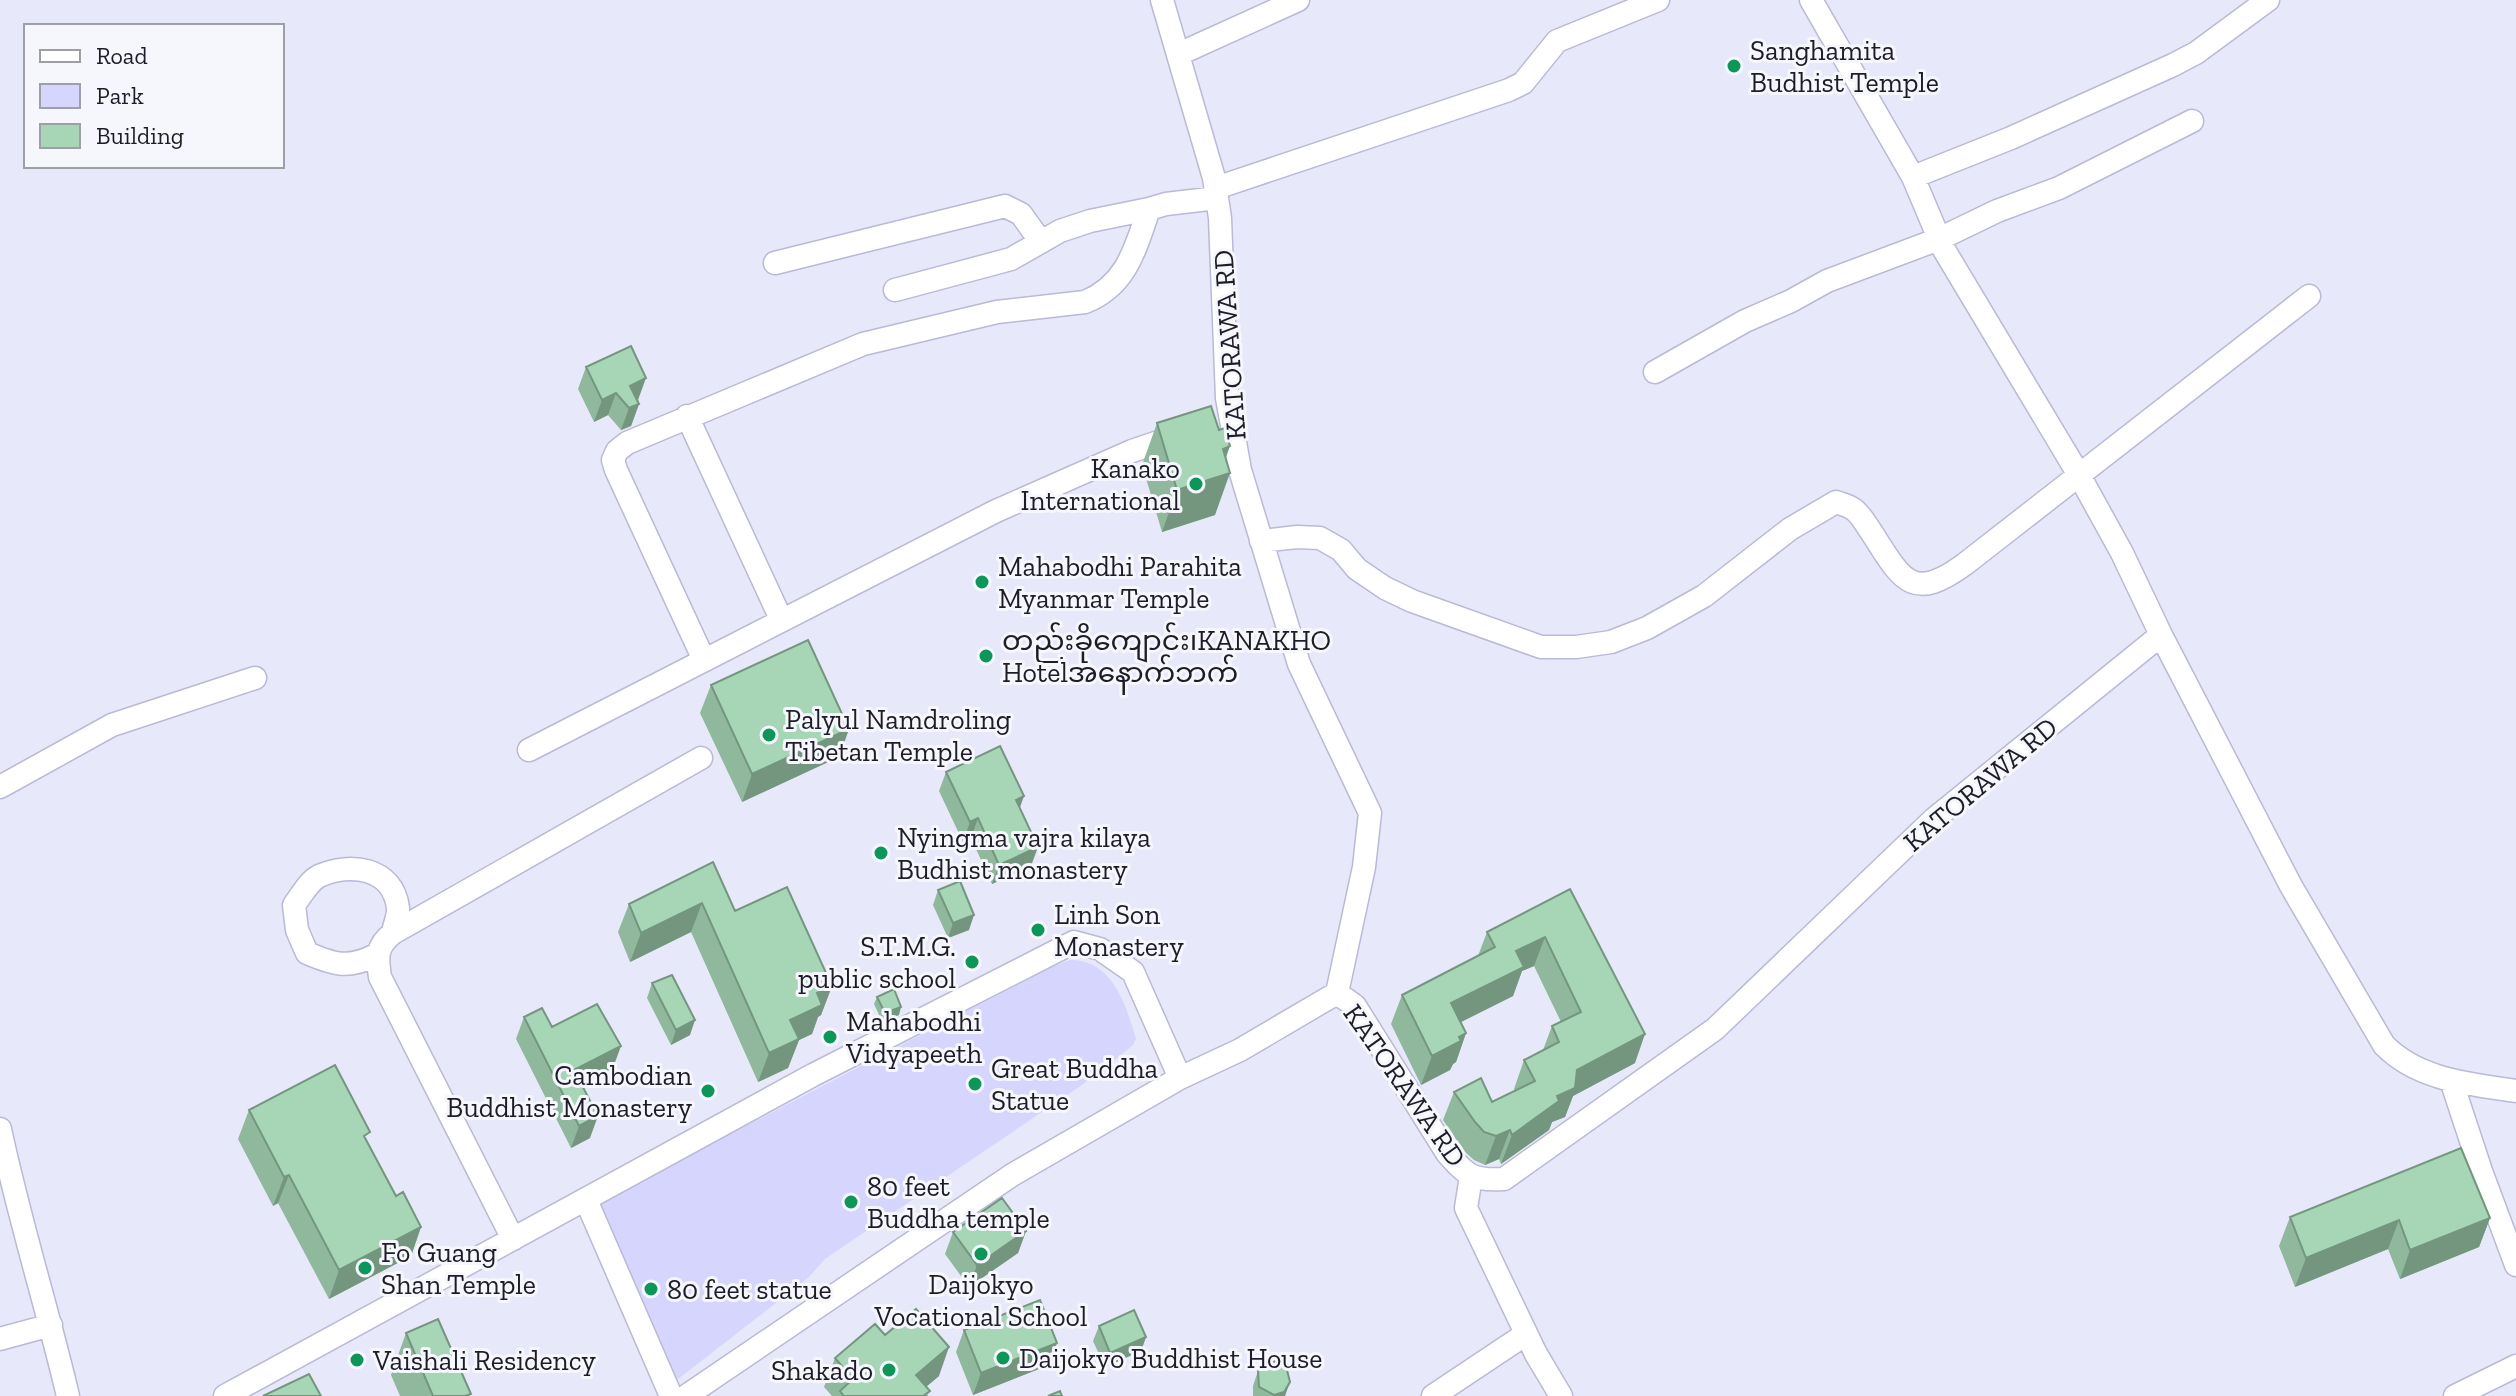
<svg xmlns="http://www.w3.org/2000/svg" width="2516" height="1396" viewBox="0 0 2516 1396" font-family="'Zilla Slab','Noto Sans Myanmar',serif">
	<rect width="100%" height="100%" fill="#e8e8fb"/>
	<path fill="#d5d5fd" d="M1070,960C1113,960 1126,1005 1136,1039L1133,1045L1098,1074L825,1259L808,1278L673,1383L598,1203L1047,969Z"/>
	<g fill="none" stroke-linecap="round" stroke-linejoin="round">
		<g stroke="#b9b9d8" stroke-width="25">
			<path id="minor" d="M1162,0L1214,178L1220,218L1227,398L1240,470L1299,664L1370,813L1364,867L1337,993L1355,1006L1447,1153C1467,1176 1473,1181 1504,1179L1715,1029L1934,819L2161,635
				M1811,0L1913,177L1943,248L2079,475L2122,553L2161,635L2291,886L2384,1045C2418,1080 2470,1084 2516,1091
				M1179,54L1298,0
				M1913,177L2011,138L2173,65L2196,53L2268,0
				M1216,188L1509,90L1523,83L1557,41L1658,0
				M775,263L1005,206L1021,214L1041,242
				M895,290L1011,259L1060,231L1090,221L1149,209
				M1655,372L1745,321L1791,301L1827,281L1939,239L1997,211L2059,188L2192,121
				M687,416L781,619
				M1261,541L1297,537L1320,538L1341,550L1357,569L1385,588L1412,601L1541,647H1576L1611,642L1647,628L1704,596L1790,529L1836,502C1841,504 1848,505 1853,509C1861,514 1866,525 1872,533C1902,580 1912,603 1965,564L2309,296
				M704,660L616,470L613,460L617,451L627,443L863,344L997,312L1085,302C1127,285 1135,249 1149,209L1166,204L1217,198
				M529,750L996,511L1132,451L1176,436
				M0,787L112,725L255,678
				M376,955C348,969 335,965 307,953L297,930L294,905C301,896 309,881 319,876C350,862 393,867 398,908C399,915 394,925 393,933
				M2451,1080L2481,1171L2516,1265
				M0,1129C19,1219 47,1307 68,1396
				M1471,1176L1466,1208L1536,1354L1561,1396
				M586,1200L671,1396
				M513,1239L380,977C377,957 376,946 393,933L701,758
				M0,1339L51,1325
				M225,1396L813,1075L1074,942L1100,949L1133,972L1180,1078
				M686,1396L1012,1175L1180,1078L1240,1050L1337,993
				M1433,1396L1526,1334
				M2455,1396L2516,1366"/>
		</g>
		<use href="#minor" stroke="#fff" stroke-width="22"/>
	</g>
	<path fill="#8fb89c" d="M586,367L638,400L639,404L631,426L621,430L608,415L594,422L578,389Z
		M1157,423L1226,458L1215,515L1162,532L1142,465Z
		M711,685L849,729L839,757L742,802L700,713Z
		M946,772L1020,807L1031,866L992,884L971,838L963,842L939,791Z
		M713,862L735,911L832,986L821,1015L818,1017L812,1034L799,1040L788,1068L758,1082L691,932L630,962L618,932L629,904Z
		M1570,889L1635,1063L1573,1096L1565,1117L1552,1122L1549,1130L1501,1164L1499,1159L1485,1165L1474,1160L1464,1151L1443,1120L1454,1092L1492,1102L1515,1091L1514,1089L1524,1060L1543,1050L1552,1026L1561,1022L1534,966L1522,971L1513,996L1461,1022L1466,1033L1456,1062L1453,1064L1450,1070L1421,1085L1391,1024L1402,995L1478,956L1487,932Z
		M938,890L969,930L948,938L933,905Z
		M652,983L690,1035L671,1045L647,998Z
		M877,997L899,1015L882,1021L874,1004Z
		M524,1017L552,1027L613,1068L581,1084L590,1138L571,1148L516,1039Z
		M249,1110L367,1141L396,1196L421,1227L411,1256L329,1299L278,1203L273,1206L238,1139Z
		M2290,1217L2490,1218L2479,1247L2400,1279L2388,1249L2295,1287L2279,1246Z
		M1026,1231L1018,1253L969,1287L945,1254L953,1232Z
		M1099,1326L1146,1337L1141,1351L1105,1367L1093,1341Z
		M964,1330L1049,1365L973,1395L956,1352Z
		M406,1333L470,1396H400L391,1375Z
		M885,1335L939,1376L926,1387L928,1396H832L824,1387L835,1358Z
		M1258,1371L1285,1396H1253V1386Z"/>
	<path fill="#74967f" d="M646,378L638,400L627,406L630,386Z
		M616,393L608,415L594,422L602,400Z
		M639,404L631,426L621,430L629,408Z
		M1230,446L1219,477L1230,473L1215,515L1162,532L1177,490L1223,449Z
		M849,729L839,757L742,802L752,774Z
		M1024,796L1017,816L1016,800Z
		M978,818L971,838L963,842L970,822Z
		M1038,847L1031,866L992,884L999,865Z
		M702,903L691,932L630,962L641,933Z
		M974,915L969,930L948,938L953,923Z
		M1545,937L1534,966L1522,971L1513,996L1441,1032L1451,1003L1516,951Z
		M832,986L821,1015L818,1017L812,1034L799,1040L788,1068L758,1082L769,1053L790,1020L817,993Z
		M901,1007L899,1015L882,1021L885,1013Z
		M695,1020L690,1035L671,1045L676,1030Z
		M1466,1033L1456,1062L1453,1064L1450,1070L1421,1085L1432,1056L1459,1037Z
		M1645,1034L1635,1063L1573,1096L1565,1117L1552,1122L1549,1130L1501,1164L1512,1135L1557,1096L1577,1070Z
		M621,1046L613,1068L566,1092L574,1070Z
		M598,1116L590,1138L571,1148L579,1126Z
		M1510,1130L1499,1159L1485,1165L1496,1136Z
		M289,1175L278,1203L273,1206L284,1177Z
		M2490,1218L2479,1247L2400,1279L2410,1250Z
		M2399,1220L2388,1249L2295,1287L2306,1258Z
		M421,1227L411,1256L329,1299L339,1270Z
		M1026,1231L1018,1253L969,1287L977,1265Z
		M1146,1337L1141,1351L1105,1367L1110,1353Z
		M1057,1343L1049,1365L973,1395L981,1373Z
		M949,1347L939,1376L915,1396L916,1375Z
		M1290,1382L1285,1396H1273L1274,1395Z"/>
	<path fill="#a6d6b5" stroke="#74967f" stroke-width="2" d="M631,346L646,378L630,386L639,404L629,408L616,393L602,400L586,367Z
		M1211,406L1219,430L1225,428L1230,446L1223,449L1230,473L1177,490L1157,423Z
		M808,640L849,729L752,774L711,685Z
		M1000,746L1024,796L1016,800L1038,847L999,865L978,818L970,822L946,772Z
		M713,862L735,911L787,887L832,986L817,993L822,1005L790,1020L799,1039L769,1053L702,903L641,933L629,904Z
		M960,881L974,915L953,923L938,890Z
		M1570,889L1645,1034L1577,1070L1575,1088L1557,1096L1559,1101L1512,1135L1510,1130L1496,1136L1484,1132L1475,1122L1454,1092L1481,1078L1492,1102L1535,1081L1524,1060L1559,1042L1552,1026L1581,1012L1545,937L1516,951L1524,967L1451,1003L1466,1033L1459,1037L1461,1041L1432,1056L1402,995L1495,947L1487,932Z
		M672,975L695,1020L676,1030L652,983Z
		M894,989L901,1007L885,1013L877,997Z
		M597,1004L621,1046L574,1070L598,1116L579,1126L524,1017L542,1008L552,1027Z
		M335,1065L370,1132L364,1136L396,1196L403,1192L421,1227L339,1270L289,1175L284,1177L249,1110Z
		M2461,1148L2490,1218L2410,1250L2399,1220L2306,1258L2290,1217Z
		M1002,1198L1026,1231L977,1265L953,1232Z
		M1040,1300L1057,1343L981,1373L964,1330Z
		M916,1309L949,1347L916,1375L930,1391L923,1396H844L840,1391L853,1379L835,1358L875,1324L885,1335Z
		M1134,1310L1146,1337L1110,1353L1099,1326Z
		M438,1319L471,1394L465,1396H433L406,1333Z
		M1277,1361L1286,1366L1290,1382L1284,1392L1274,1395L1259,1387L1258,1371L1266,1363Z
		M309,1374L321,1396H263Z
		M1060,1391L1062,1396H1048Z"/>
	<g fill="#0b9757" stroke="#f6f6fd" stroke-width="3">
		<circle cx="1734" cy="66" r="8"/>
		<circle cx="1196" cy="484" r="8"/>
		<circle cx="982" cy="582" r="8"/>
		<circle cx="986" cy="656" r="8"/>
		<circle cx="769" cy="735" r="8"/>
		<circle cx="881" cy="853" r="8"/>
		<circle cx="1038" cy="930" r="8"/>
		<circle cx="972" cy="962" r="8"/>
		<circle cx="830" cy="1037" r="8"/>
		<circle cx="975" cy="1084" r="8"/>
		<circle cx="708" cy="1091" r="8"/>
		<circle cx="851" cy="1202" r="8"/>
		<circle cx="981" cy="1254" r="8"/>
		<circle cx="365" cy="1268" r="8"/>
		<circle cx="651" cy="1289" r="8"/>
		<circle cx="1003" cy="1358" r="8"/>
		<circle cx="357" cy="1360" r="8"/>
		<circle cx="889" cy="1370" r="8"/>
	</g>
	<g text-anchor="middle" stroke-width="6" stroke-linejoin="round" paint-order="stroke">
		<g font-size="28" fill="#1d1c28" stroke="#f6f6fd" text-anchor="start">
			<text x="1750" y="60">Sanghamita<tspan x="1750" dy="32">Budhist Temple</tspan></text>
			<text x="1180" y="478" text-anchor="end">Kanako<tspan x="1180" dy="32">International</tspan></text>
			<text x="998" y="576">Mahabodhi Parahita<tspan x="998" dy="32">Myanmar Temple</tspan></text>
			<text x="1002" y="650">တည်းခိုကျောင်း၊KANAKHO<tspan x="1002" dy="32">Hotelအနောက်ဘက်</tspan></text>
			<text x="785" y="729">Palyul Namdroling<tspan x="785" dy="32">Tibetan Temple</tspan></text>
			<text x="897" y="847">Nyingma vajra kilaya<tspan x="897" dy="32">Budhist monastery</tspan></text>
			<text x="1054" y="924">Linh Son<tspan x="1054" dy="32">Monastery</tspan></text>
			<text x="956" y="956" text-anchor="end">S.T.M.G.<tspan x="956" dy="32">public school</tspan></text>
			<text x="846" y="1031">Mahabodhi<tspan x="846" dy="32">Vidyapeeth</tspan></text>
			<text x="991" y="1078">Great Buddha<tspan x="991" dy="32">Statue</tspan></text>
			<text x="692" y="1085" text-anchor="end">Cambodian<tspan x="692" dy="32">Buddhist Monastery</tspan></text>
			<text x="867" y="1196">80 feet<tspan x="867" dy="32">Buddha temple</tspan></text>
			<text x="381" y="1262">Fo Guang<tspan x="381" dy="32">Shan Temple</tspan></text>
			<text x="981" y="1294" text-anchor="middle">Daijokyo<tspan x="981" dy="32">Vocational School</tspan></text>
			<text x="667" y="1299">80 feet statue</text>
			<text x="1019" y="1368">Daijokyo Buddhist House</text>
			<text x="373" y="1370">Vaishali Residency</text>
			<text x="873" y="1380" text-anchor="end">Shakado</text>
		</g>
		<g font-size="28" fill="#1d1c28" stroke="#f6f6fd">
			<text transform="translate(1229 345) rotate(-94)" y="10">KATORAWA RD</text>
			<text transform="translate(1980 784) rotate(-40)" y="10">KATORAWA RD</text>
			<text transform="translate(1405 1085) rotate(55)" y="10">KATORAWA RD</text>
		</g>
	</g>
	<rect x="24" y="24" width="260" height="144" fill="#f6f6fd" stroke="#9f9fa8" stroke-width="2"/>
	<rect x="40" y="50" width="40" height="12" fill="#ffffff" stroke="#9f9fa8" stroke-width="2"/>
	<text x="96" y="64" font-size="24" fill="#1d1c28">Road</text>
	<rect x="40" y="84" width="40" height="24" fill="#d5d5fd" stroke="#9f9fa8" stroke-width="2"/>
	<text x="96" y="104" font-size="24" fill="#1d1c28">Park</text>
	<rect x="40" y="124" width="40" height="24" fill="#a6d6b5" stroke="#9f9fa8" stroke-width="2"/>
	<text x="96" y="144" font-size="24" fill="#1d1c28">Building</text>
</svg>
